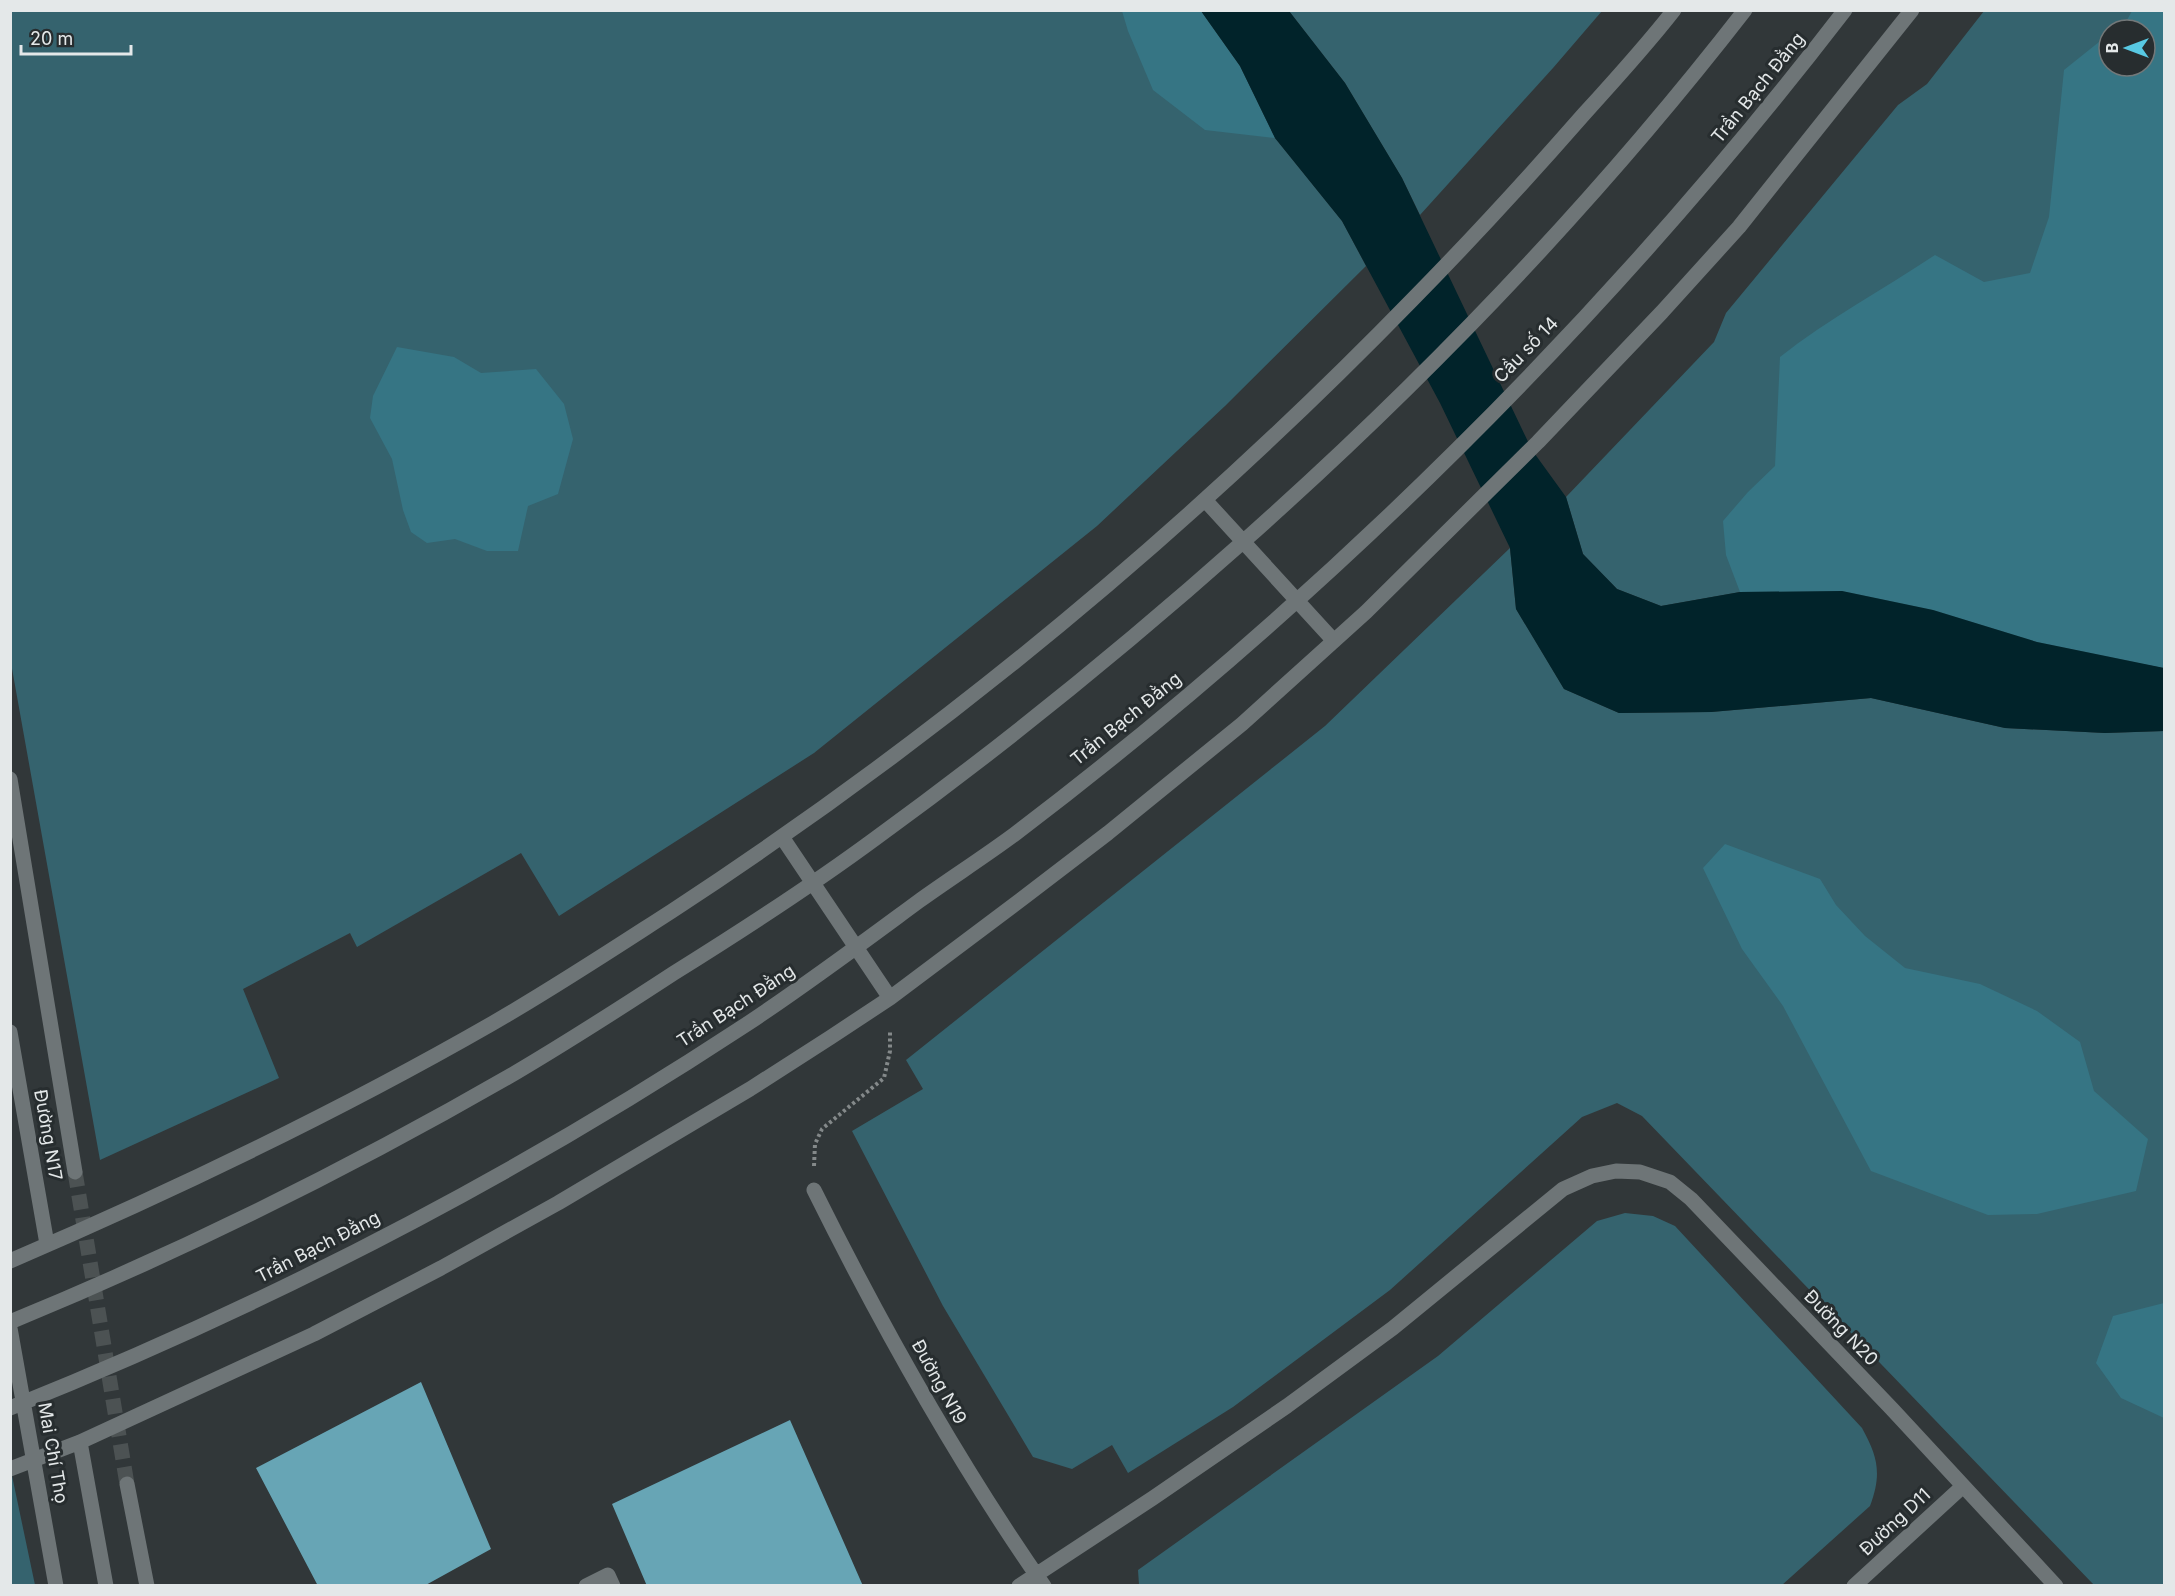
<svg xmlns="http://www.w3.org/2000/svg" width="2175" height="1596" viewBox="0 0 2175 1596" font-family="Inter,sans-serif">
	<rect width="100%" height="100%" fill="#313739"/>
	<path fill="#35636e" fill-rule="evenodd" d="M10,11H1201L1275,138L1342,221L1366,266L1225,406L1097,526L814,753L559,916L521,853L357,947L350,933L243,989L279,1078L100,1160L11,663Z
		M1289,11H1602L1553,68L1420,215L1402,178L1345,83Z
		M1984,11H2164V668L1740,592L1661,606L1617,589L1583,554L1566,497L1714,342L1726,313L1898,105L1927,84ZM2109,30H2145V66H2109Z
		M1510,548L1516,609L1564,689L1619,713L1711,712L1871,698L2005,728L2105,733L2164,731V1585H2094L1642,1116L1617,1103L1582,1117L1390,1290L1233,1407L1128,1473L1112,1445L1072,1469L1033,1457L943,1306L852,1131L923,1089L906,1060L1325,726Z
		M1625,1213L1653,1216L1675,1226L1862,1428C1878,1457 1882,1474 1870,1506L1782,1585H1139L1138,1570L1438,1356L1597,1221Z
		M11,1471L35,1585H11Z"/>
	<path fill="#367584" d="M1122,11H1201L1240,66L1275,138L1205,130L1153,90L1128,31Z
		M2132,11H2164V668L2037,642L1933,610L1842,591L1740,592L1726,555L1723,521L1748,492L1775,466L1780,357C1828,319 1884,289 1935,255L1984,282L2030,273L2049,217L2064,70L2109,34V66H2145V30H2114L2127,20Z
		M397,347L454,357L481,373L536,369L564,404L573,439L558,494L528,506L518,551H487L455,539L427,543L411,532L403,510L392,459L370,418L373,396Z
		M1725,844L1820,879L1836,905L1865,936L1905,968L1980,984L2037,1011L2080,1042L2094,1091L2148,1139L2136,1191L2037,1214L1988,1215L1871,1171L1783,1006L1742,949L1703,868Z
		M2164,1303V1418L2121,1398L2096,1363L2113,1316Z"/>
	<path fill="#01232a" d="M1201,11H1289L1345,83L1402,178L1532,450L1566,497L1583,554L1617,589L1661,606L1740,592L1842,591L1933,610L2037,642L2164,668V731L2105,733L2005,728L1871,698L1711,712L1619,713L1564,689L1516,609L1510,548L1440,403L1342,221L1275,138L1240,66Z"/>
	<path fill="#67a5b5" d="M421,1382L491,1549L424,1586H318L256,1468Z
		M790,1420L863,1586H647L612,1504Z"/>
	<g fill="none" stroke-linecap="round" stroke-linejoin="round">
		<path stroke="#4c5253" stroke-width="15" stroke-dasharray="15 8" stroke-linecap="butt" d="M75,1172L127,1484"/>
		<path stroke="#84898a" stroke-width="4" stroke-dasharray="3 3" stroke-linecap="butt" d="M814,1166L815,1144L822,1129L884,1078L890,1051V1031"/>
		<path stroke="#6e7577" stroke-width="15" d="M1205,500L1334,641
			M10,779L75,1172
			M782,837L890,998
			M10,1032L47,1244
			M814,1190C882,1327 957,1461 1044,1586
			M10,1261C175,1190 338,1112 493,1023C554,988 613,949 672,911C941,735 1188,530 1412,300C1471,240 1528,178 1584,114C1615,80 1646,46 1674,10
			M10,1322C183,1251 354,1166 515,1073C569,1041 622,1007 674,973C743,930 811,886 876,838C1004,745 1127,645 1245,540C1427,378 1596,202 1745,10
			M10,1328L56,1586
			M10,1408C267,1305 516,1176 747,1024C806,985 862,943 919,901C951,878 984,857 1015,834C1323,600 1609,317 1845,10
			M80,1442L106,1586
			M10,1469L80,1442L314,1334L441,1268L558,1203L750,1089L831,1037L890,998L1027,895L1108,833L1242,724L1366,612L1538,442L1662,312L1739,227L1912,10
			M127,1484L147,1586
			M586,1586L608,1575L613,1586
			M1019,1586L1153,1498L1287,1406L1393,1328L1563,1189L1592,1176L1616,1171L1640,1172L1670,1182L1691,1199L1892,1409L2056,1586
			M1854,1586L1962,1487"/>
	</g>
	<g text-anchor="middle" stroke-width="6" stroke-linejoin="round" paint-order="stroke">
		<g font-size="18" fill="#e4e8e9" stroke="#272d2f">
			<text transform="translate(1758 88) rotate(-51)" y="6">Trần Bạch Đằng</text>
			<text transform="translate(1526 350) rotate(-46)" y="6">Cầu số 14</text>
			<text transform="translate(1126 719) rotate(-39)" y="6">Trần Bạch Đằng</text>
			<text transform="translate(736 1006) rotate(-33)" y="6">Trần Bạch Đằng</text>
			<text transform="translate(48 1135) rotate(80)" y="6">Đường N17</text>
			<text transform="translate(318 1247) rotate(-27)" y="6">Trần Bạch Đằng</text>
			<text transform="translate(1841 1328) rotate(46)" y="6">Đường N20</text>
			<text transform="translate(939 1382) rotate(61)" y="6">Đường N19</text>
			<text transform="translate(53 1453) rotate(80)" y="6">Mai Chí Thọ</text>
			<text transform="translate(1895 1522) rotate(-43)" y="6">Đường D11</text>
		</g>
	</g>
	<rect width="2175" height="1596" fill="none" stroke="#e4e8e9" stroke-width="24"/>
	<g transform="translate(2127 48) rotate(270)"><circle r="28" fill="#272d2f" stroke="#737879" stroke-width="1.5"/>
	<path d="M0-4.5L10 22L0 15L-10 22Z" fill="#58c9e3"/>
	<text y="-9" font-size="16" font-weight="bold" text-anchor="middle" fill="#e4e8e9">B</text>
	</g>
	<path d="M21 45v9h110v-9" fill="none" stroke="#e4e8e9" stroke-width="3"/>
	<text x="30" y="45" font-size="18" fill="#e4e8e9" stroke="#272d2f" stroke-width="4.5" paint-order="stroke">20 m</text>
</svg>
